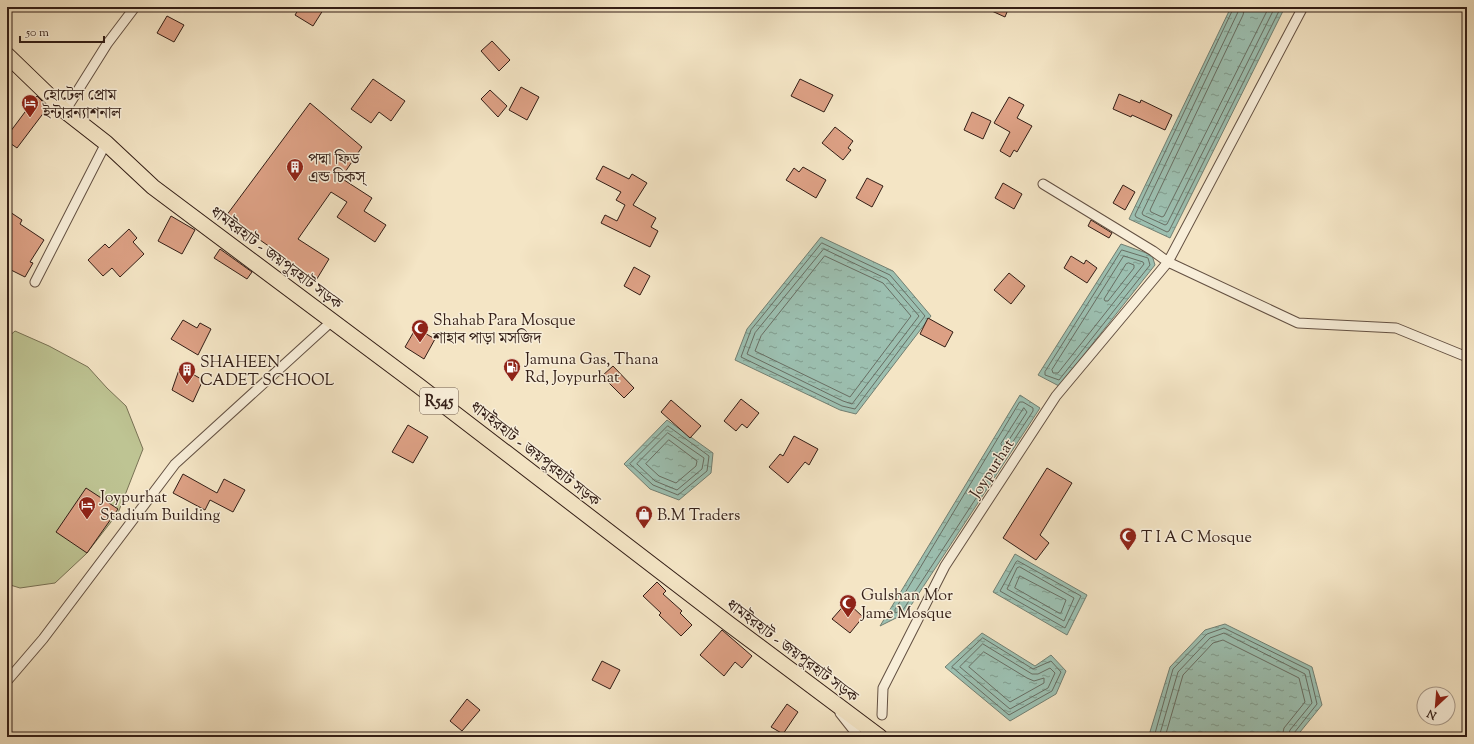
<svg xmlns="http://www.w3.org/2000/svg" width="1474" height="744" viewBox="0 0 1474 744" font-family="'Sorts Mill Goudy','Noto Serif Bengali',serif">
	<defs>
		<pattern id="water-ripples" width="26" height="14" patternUnits="userSpaceOnUse"><rect width="26" height="14" fill="#9cbfb0"/><path d="M2 4q2-2 4 0t4 0M15 11q2-2 4 0t4 0" fill="none" stroke="#809b8e"/></pattern>
	</defs>
	<rect width="100%" height="100%" fill="#f4e5c5"/>
	<filter id="stains"><feTurbulence type="fractalNoise" baseFrequency=".005" numOctaves="4"/><feColorMatrix values="0 0 0 0 .2 0 0 0 0 .09 0 0 0 0 .02 0 0 0 .5 -.17"/></filter>
	<radialGradient id="worn" r=".72"><stop offset=".6" stop-color="#630" stop-opacity="0"/><stop offset="1" stop-color="#630" stop-opacity=".3"/></radialGradient>
	<path fill="#bec493" stroke="#787154" d="M15,331L49,346L88,367L107,388L126,406L143,449L118,513L86,554L55,583L20,588L7,584V338Z"/>
	<path fill="url(#water-ripples)" stroke="#727f72" d="M1231,7H1285L1170,238L1129,219Z
		M821,237L893,271L931,316L856,414L840,410L735,360L747,329Z
		M1121,244L1152,255L1155,265L1059,386L1038,375Z
		M1020,395L1040,408L906,613L880,626Z
		M667,420L713,453L711,473L679,500L650,489L624,464Z
		M1015,554L1087,595L1067,635L993,592Z
		M1225,624L1312,667L1322,705L1296,737H1152L1149,735L1170,667L1205,630Z
		M982,633L1035,666L1051,655L1066,671L1056,694L1010,721L945,667Z"/>
	<g fill="none" stroke-linecap="round" stroke-linejoin="round">
		<path stroke="#686e63" stroke-width="1" d="M1234,7L1135,215L1136,217L1167,232L1169,231L1281,7
			M1239,7L1238,12L1142,213L1143,215L1165,225L1167,224L1275,7
			M1245,7L1243,15L1150,210L1151,212L1162,217L1164,216L1269,7
			M822,243L890,275L925,316L855,409L842,406L741,357L751,330Z
			M824,249L887,279L919,316L852,404L843,401L747,354L755,333Z
			M1122,250L1148,258L1150,265L1059,380L1045,375V372Z
			M825,256L883,283L911,316L850,397L755,351L761,336Z
			M1124,256L1143,262L1144,264L1058,373H1053L1052,370Z
			M1129,263L1134,265V268L1108,301H1105L1104,299L1126,264Z
			M1020,402H1023L1033,408V411L903,610L895,613V610Z
			M1024,408L1027,412L1005,446H1002L1001,444Z
			M668,426L709,456L707,471L678,495L653,485L630,464Z
			M668,433L704,458L702,469L677,490L655,481L637,464Z
			M669,440L697,461L696,466L676,483L659,476L646,464Z
			M1018,561L1081,596L1065,628L1000,591L1016,562Z
			M1020,567L1074,598L1064,621L1007,589L1017,568Z
			M1020,576L1066,600L1061,613H1059L1015,588Z
			M983,638L1033,669L1051,661L1061,672L1052,691L1009,715L952,667Z
			M983,644L1032,674H1038L1050,668L1055,673L1048,688L1010,709L960,667Z
			M984,652L1027,678L1034,681L1044,678V683L1010,702L969,667Z
			M1154,737L1173,669L1207,634L1224,628L1309,670L1317,704L1294,733L1293,737
			M1159,737L1178,672L1210,638L1224,633L1305,674L1312,703L1290,730L1288,737
			M1165,737L1183,675L1213,643L1223,640L1299,678L1305,702L1284,728L1282,737"/>
	</g>
	<path fill="#dca084" stroke="#331e16" d="M300,7H325L313,26L295,15Z
		M983,7H1009L1005,17Z
		M167,16L184,25L174,42L157,33Z
		M492,41L510,60L499,71L481,51Z
		M373,79L405,101L391,121L379,112L371,123L351,109Z
		M800,79L833,95L824,112L791,96Z
		M521,87L539,97L527,120L509,110Z
		M490,90L507,106L498,117L481,99Z
		M1119,94L1140,103L1141,100L1172,115L1165,130L1132,115L1131,117L1113,109Z
		M37,96L48,107L17,148L7,141V136Z
		M1009,97L1024,105L1017,118L1032,126L1017,152L1014,150L1010,157L1000,151L1010,132L994,123Z
		M310,103L362,147L341,178L372,198L364,211L386,225L375,242L337,217L347,202L331,192L298,239L329,259L315,282L285,263L287,259L226,216Z
		M972,112L991,121L983,139L964,130Z
		M835,127L853,141L848,148L851,150L843,160L822,143Z
		M603,166L629,179L632,174L647,183L633,205L656,218L651,227L658,231L650,247L601,223L605,215L617,221L625,205L616,200L621,192L596,179Z
		M803,167L826,180L816,198L786,180L794,168L799,172Z
		M867,178L883,186L872,207L856,198Z
		M1003,183L1022,194L1014,209L995,198Z
		M1123,185L1135,192L1125,210L1113,203Z
		M7,210L22,220L20,224L44,240L30,262L33,263L25,277L7,268Z
		M171,216L195,230L182,254L158,241Z
		M1091,220L1112,233L1109,238L1088,226Z
		M129,229L137,238L133,242L144,254L120,277L112,268L103,276L88,260L105,244L109,248Z
		M220,249L252,272L247,279L214,258Z
		M1071,256L1084,264L1086,260L1097,268L1087,283L1064,268Z
		M634,267L650,276L640,295L624,286Z
		M1009,273L1025,286L1011,304L994,290Z
		M928,318L953,332L945,347L920,334Z
		M183,320L197,328L200,323L211,329L198,355L171,339Z
		M416,328L435,339L424,359L405,347Z
		M613,366L634,388L624,398L602,376Z
		M180,367L203,380L193,402L172,390Z
		M741,399L759,413L747,428L742,424L736,431L724,421Z
		M671,400L701,426L690,438L661,412Z
		M408,425L428,437L413,463L392,452Z
		M794,436L818,449L809,465L805,462L788,483L769,467L780,454L783,456Z
		M1047,468L1072,483L1040,535L1049,543L1036,560L1003,538Z
		M183,474L217,493L224,479L245,490L233,512L210,500L205,510L173,493Z
		M86,488L118,509L87,553L56,532Z
		M657,582L666,591L663,594L682,611L680,613L692,625L681,636L659,615L661,613L643,596Z
		M847,602L863,617L850,633L832,619Z
		M722,630L752,656L742,668L735,662L724,676L700,655Z
		M602,661L620,670L610,689L592,680Z
		M467,699L480,710L462,731L450,721Z
		M787,704L798,712L783,734L771,727Z"/>
	<g fill="none" stroke-linecap="round" stroke-linejoin="round">
		<g stroke="#635042" stroke-width="11">
			<path id="minor" d="M65,111L107,44L135,7
				M1043,184L1153,251L1168,262L1298,323L1396,328L1467,357
				M35,282L106,143
				M7,681L43,639L175,464L332,321
				M840,713L859,737
				M882,715L883,688L945,566L1056,396L1168,262L1303,7"/>
		</g>
		<g stroke="#331e16" stroke-width="17">
			<path id="primary" d="M7,55L65,111L106,143L153,187L419,386L729,624L880,737"/>
		</g>
		<use href="#minor" stroke="#f8eed9" stroke-width="9"/>
		<use href="#primary" stroke="#f4e5c5" stroke-width="15"/>
	</g>
	<defs>
		<g id="hotel-pin" transform="scale(0.9)"><path d="M0 17L-7.5 6A9.5 9.5 0 1 1 7.5 6Z" fill="#8f2418" stroke="#f8eed9"/><path d="M-6-4.5h1.5V1H6V5H4.5V3h-9V5H-6ZM-4 0a1.8 1.8 0 1 1 3.6 0ZM.5 0V-2.5h3Q6-2.5 6 0Z" fill="#fff"/></g>
		<g id="building-pin" transform="scale(0.9)"><path d="M0 17L-7.5 6A9.5 9.5 0 1 1 7.5 6Z" fill="#8f2418" stroke="#f8eed9"/><path d="M-4-6H4V6H1V3H-1V6H-4ZM-2.5-4.3h1.7v1.8h-1.7ZM.8-4.3h1.7v1.8H.8ZM-2.5-1h1.7V.8h-1.7ZM.8-1h1.7V.8H.8Z" fill="#fff"/></g>
		<g id="mosque-pin" transform="scale(0.9)"><path d="M0 17L-7.5 6A9.5 9.5 0 1 1 7.5 6Z" fill="#8f2418" stroke="#f8eed9"/><path d="M3.5-4.9A6 6 0 1 0 3.5 4.9A5 5 0 1 1 3.5-4.9Z" fill="#fff"/></g>
		<g id="fuel-pin" transform="scale(0.9)"><path d="M0 17L-7.5 6A9.5 9.5 0 1 1 7.5 6Z" fill="#8f2418" stroke="#f8eed9"/><path d="M-5.5-6h7V0h2V4h1.3V-2.5L3-4.5l.8-.8L6-3V5H2.5V1h-1V6h-7ZM-4.2-4.7v3.2H.2V-4.7Z" fill="#fff"/></g>
		<g id="shop-pin" transform="scale(0.9)"><path d="M0 17L-7.5 6A9.5 9.5 0 1 1 7.5 6Z" fill="#8f2418" stroke="#f8eed9"/><path d="M-5-2.5h2.3a2.7 3.5 0 0 1 5.4 0H5L5.5 6h-11ZM-1.5-2.5h3a1.5 2.3 0 0 0-3 0Z" fill="#fff"/></g>
	</defs>
	<g fill-rule="evenodd">
		<use href="#hotel-pin" x="30" y="103"/>
		<use href="#building-pin" x="295" y="167"/>
		<use href="#mosque-pin" x="420" y="328"/>
		<use href="#fuel-pin" x="512" y="367"/>
		<use href="#building-pin" x="187" y="370"/>
		<use href="#hotel-pin" x="87" y="505"/>
		<use href="#shop-pin" x="644" y="514"/>
		<use href="#mosque-pin" x="1128" y="536"/>
		<use href="#mosque-pin" x="848" y="603"/>
	</g>
	<g text-anchor="middle" stroke-width="3" stroke-linejoin="round" paint-order="stroke">
		<rect fill="#f8eed9" stroke="#6e5c50" stroke-width="1" x="420" y="388" width="38" height="26" rx="3"/>
		<g font-size="15" font-weight="bold" fill="#331e16">
			<text x="439" y="406">R545</text>
		</g>
		<g font-size="16" fill="#331e16" stroke="#f8eed9" text-anchor="start">
			<text x="43" y="100">হোটেল প্রোম<tspan x="43" dy="18">ইন্টারন্যাশনাল</tspan></text>
			<text x="308" y="164">পদ্মা ফিড<tspan x="308" dy="18">এন্ড চিকস্‌</tspan></text>
			<text x="433" y="325">Shahab Para Mosque<tspan x="433" dy="18">শাহাব পাড়া মসজিদ</tspan></text>
			<text x="525" y="364">Jamuna Gas, Thana<tspan x="525" dy="18">Rd, Joypurhat</tspan></text>
			<text x="200" y="367">SHAHEEN<tspan x="200" dy="18">CADET SCHOOL</tspan></text>
			<text x="100" y="502">Joypurhat<tspan x="100" dy="18">Stadium Building</tspan></text>
			<text x="657" y="520">B.M Traders</text>
			<text x="1141" y="542">T I A C Mosque</text>
			<text x="861" y="600">Gulshan Mor<tspan x="861" dy="18">Jame Mosque</tspan></text>
		</g>
		<g font-size="16" fill="#331e16" stroke="#f8eed9">
			<text transform="translate(277 257) rotate(37)" y="6">ধামইরহাট - জয়পুরহাট সড়ক</text>
			<text transform="translate(536 453) rotate(38)" y="6">ধামইরহাট - জয়পুরহাট সড়ক</text>
			<text transform="translate(991 468) rotate(-57)" y="6">Joypurhat</text>
			<text transform="translate(793 650) rotate(37)" y="6">ধামইরহাট - জয়পুরহাট সড়ক</text>
		</g>
	</g>
	<rect width="1474" height="744" fill="none" stroke="#f4e5c5" stroke-width="24"/>
	<rect x="8" y="8" width="1458" height="728" fill="none" stroke="#331e16" stroke-width="2"/>
	<rect x="12" y="12" width="1450" height="720" fill="none" stroke="#331e16"/>
	<g transform="translate(1436 706) rotate(206)"><circle r="19" fill="#f8eed9" stroke="#a99b8b"/>
	<path d="M0-3L7 15L0 10L-7 15Z" fill="#8f2418"/>
	<text y="-6" font-size="11" font-weight="bold" text-anchor="middle" fill="#331e16">N</text>
	</g>
	<path d="M20 36v6h84v-6" fill="none" stroke="#331e16" stroke-width="2"/>
	<text x="26" y="36" font-size="12" fill="#331e16" stroke="#f8eed9" stroke-width="3" paint-order="stroke">50 m</text>
	<rect width="100%" height="100%" filter="url(#stains)"/>
	<rect width="100%" height="100%" fill="url(#worn)"/>
</svg>
